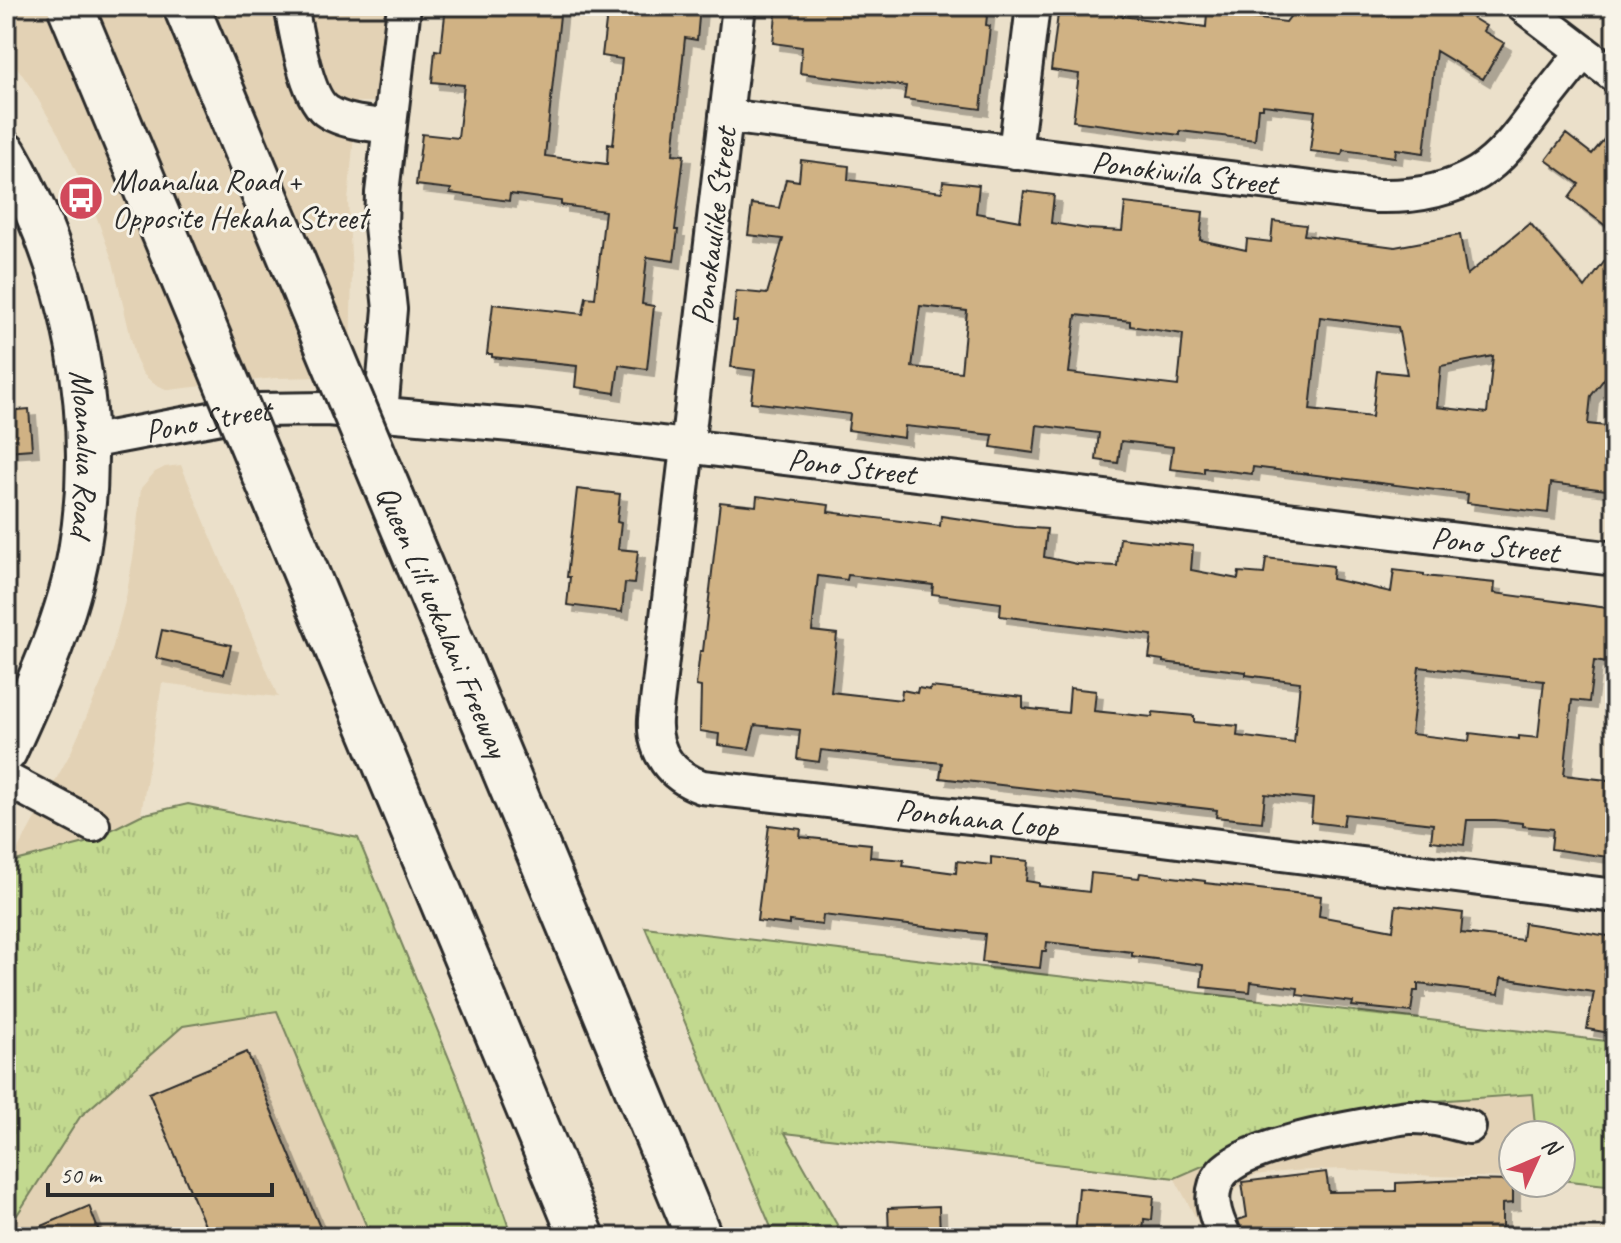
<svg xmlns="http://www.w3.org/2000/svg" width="1621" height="1243" viewBox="0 0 1621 1243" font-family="Caveat,sans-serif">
	<defs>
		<pattern id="grass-tufts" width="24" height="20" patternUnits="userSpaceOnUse" patternTransform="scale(2)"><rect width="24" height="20" fill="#c2d98f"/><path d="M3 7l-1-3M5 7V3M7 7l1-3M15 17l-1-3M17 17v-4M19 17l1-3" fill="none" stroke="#a7ba7c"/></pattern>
		<filter id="shadow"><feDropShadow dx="7" dy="7" stdDeviation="0" flood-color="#0004"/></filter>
	</defs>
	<rect width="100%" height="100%" fill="#ebe0ca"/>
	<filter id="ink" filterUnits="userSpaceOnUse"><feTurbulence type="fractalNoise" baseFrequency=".0125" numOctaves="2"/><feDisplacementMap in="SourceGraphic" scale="16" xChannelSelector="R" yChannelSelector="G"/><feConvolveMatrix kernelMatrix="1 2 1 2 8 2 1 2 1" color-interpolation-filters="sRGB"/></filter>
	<g filter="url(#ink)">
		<path fill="#e3d2b5" d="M6,6H386L376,102H357L348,201L352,273L350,355L319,377L275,378L168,390L153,383L143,374L136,360L113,262L94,210L59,135L32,89L6,51Z
			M181,465L278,697L162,683L141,815L85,843L11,862L71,752L106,672L126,598L134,552L141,488L155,472L165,467Z
			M278,1011L371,1237H6V1232L80,1117L183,1026Z
			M1533,1094L1536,1135H1513V1178L1432,1176L1343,1169L1291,1171L1255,1175L1242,1183L1233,1193L1230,1206L1234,1221L1242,1237H1206L1175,1179L1230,1154L1406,1103Z"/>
		<path fill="url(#grass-tufts)" stroke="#76825d" stroke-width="2" d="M188,804L358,838L458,1080L512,1237H371L277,1011L183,1026L80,1117L6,1232V870L11,862L85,843L141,815Z
			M645,927L1615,1042V1186L1561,1180V1135H1536L1532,1094L1406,1103L1230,1154L1175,1178L785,1133L844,1237H775Z"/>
		<path fill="#d0b284" stroke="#2b2b2b" stroke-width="2" fill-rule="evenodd" filter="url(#shadow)" d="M446,6H561L545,156L607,164L608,144L613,145L622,59L602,56L607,13L633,16V13L645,15V12L662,14V6H700L697,40L685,38L673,154L684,155L675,230H678L674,261L647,257L642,304L654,306L647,369L619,365L615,393L575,387L577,366L492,357V354H487L493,304L583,314L586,297L595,298L605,211L561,205V201L510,194L509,201L450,193L451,189L416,185L422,134L458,138L464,85L432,82L435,50L441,51Z
			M777,6H988L986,25L990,26L981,109L904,99L906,86L800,73L802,47L773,43Z
			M1059,6H1122L1121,16L1206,27L1207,13L1286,22L1298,6H1453L1486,26L1483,31L1504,43L1483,79L1436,51L1424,153L1396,149L1395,157L1343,150L1342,155L1310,151L1315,111L1263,105V108H1258L1255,140L1180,131V135L1073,121L1079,74L1051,70Z
			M1615,126V233L1569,198L1579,184L1546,160L1566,134L1592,154Z
			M801,160L849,166L848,180L942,192L943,181L979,185L976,213L1020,221L1024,191L1054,195L1051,223L1088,229L1122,231L1125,203L1203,212L1200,240L1246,250L1247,239L1271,242L1273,221L1306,225L1304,235L1395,247L1460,235L1467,275L1530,223L1585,288L1615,247V365L1591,396L1588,424L1615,427V491L1551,483L1548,513L1467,503L1468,494L1253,467L1252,474L1204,468V473L1170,469L1173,447L1121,441L1118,463L1096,460L1099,433L1037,425L1034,453L991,447L993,435L905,426L904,438L848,430L850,414L751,402L755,370L731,367L737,321H733L736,291L767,294L783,239L748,235L752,204L779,208L786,179L799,181ZM920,306L967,311L961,372L912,367ZM1076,315L1130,321V326L1183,334L1178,386L1069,373ZM1320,317L1398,327L1407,374L1377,371L1372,417L1310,410ZM1493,356L1487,413L1437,407L1441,366Z
			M29,409L32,449L6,451V411Z
			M577,489L620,494L617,522L621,523L618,549L638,551L634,584L625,583L622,612L567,605L570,577H567Z
			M757,496L829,505L828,512L940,526L941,516L1016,527L1047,529L1044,557L1077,564L1117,566L1120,538L1193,546L1191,570L1238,579L1239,572L1264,574L1266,558L1333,566L1332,579L1391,592L1394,570L1424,574V576L1495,583L1494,593L1615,609V664L1594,661L1589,702L1572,700L1564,775L1615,781V858L1551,849L1553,829L1522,826V823L1495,820H1467L1464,845L1431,841L1433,824L1345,814L1343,826L1311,822L1313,799L1265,794L1262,822L1216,817L1217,810L940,778L942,763L821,750L819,762L797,759L800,730L755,725L749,749L718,745L719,734L700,731L701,687L696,686L700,651H703L720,502L756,506ZM848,575L933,585L932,594L1001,603L1000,616L1152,635L1149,658L1163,660V662L1246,672V675L1300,682L1294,743L1237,736L1238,726L1194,722V716L1153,712L1152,717L1094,711L1096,691L1070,688L1068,713L1023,708V697L931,687L930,690L918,688L917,693L902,690L901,700L831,692L837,634L812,631L818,576L847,580ZM1419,667L1544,681L1538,738L1519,736V739L1470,733L1469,741L1411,734Z
			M162,630L231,645L224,674L156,658Z
			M769,825L801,829L800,837L871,844L870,857L904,860L903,866L956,873L957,861L991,865V857L1028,861L1026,881L1039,883V886L1089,892L1091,873L1139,878L1140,873L1205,881V883L1321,896L1319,916L1393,930L1396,905L1463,913L1461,933L1522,940L1524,923L1615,937V1034L1587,1029L1594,992L1501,978L1499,994L1418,984V991H1414L1411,1012L1352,1006L1353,1002L1297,995L1298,988L1251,982L1250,992L1201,987L1203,965L1132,956V952L1047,942L1046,951H1042L1040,968L982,962L985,934L823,915L822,925L789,921V925L757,921Z
			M247,1052L324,1237H210L206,1228L149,1093Z
			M1326,1172L1329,1192L1396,1191V1183L1463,1180L1513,1181V1203L1502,1204V1237H1244L1238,1220L1247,1217L1242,1182Z
			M1079,1188L1154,1196L1152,1220L1144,1219L1143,1237H1075Z
			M89,1206L101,1237H16Z
			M939,1206L940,1237H889L888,1208Z"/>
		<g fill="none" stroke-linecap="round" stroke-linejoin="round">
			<g stroke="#2b2b2b" stroke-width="38">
				<g id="minor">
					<path d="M291,6C296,31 306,99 328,112C346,123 369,124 389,127"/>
					<path id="s1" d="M739,6L655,719C653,752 671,776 702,787L1140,836L1615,896"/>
					<path d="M1523,6L1615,76"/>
					<path id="s2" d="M726,116L1376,196C1412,197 1447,192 1478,173C1502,158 1520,133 1537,110C1552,91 1568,71 1583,52"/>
					<path d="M1015,152L1033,6"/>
					<path d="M381,413L390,309L381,226L382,193L404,6"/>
					<path id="s3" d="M88,442L258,410L327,409L522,426L1615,559"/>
					<path d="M6,779L93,825"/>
					<path d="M1225,1237C1215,1217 1206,1193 1222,1173C1244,1147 1338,1130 1372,1124C1384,1121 1397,1118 1409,1117C1430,1116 1450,1122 1469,1127"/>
				</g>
			</g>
			<g stroke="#2b2b2b" stroke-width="46">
				<g id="major">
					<path id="s4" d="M6,153C74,272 102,417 79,552C67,621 35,688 6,752"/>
				</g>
			</g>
			<g stroke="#2b2b2b" stroke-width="50">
				<path id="highway" d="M600,998L699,1237
					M501,1041L582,1237"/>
			</g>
			<use href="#minor" stroke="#f7f3e8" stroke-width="32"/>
			<use href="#major" stroke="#f7f3e8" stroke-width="40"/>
			<use href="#highway" stroke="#f7f3e8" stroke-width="44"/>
			<g stroke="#2b2b2b" stroke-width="50" stroke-linecap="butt">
				<path id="highway-bridge" d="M70,6L501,1041
					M186,6L600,998"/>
			</g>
			<use href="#highway-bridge" stroke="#f7f3e8" stroke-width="44"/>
		</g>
	</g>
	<defs>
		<g id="bus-disc" transform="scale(2.3)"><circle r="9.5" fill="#d1495b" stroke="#f7f3e8"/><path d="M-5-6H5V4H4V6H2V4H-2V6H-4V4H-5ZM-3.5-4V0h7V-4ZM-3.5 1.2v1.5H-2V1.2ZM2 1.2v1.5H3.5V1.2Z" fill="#fff"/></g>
	</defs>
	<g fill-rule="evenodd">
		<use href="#bus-disc" x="81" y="198"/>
	</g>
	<g text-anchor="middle" stroke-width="6" stroke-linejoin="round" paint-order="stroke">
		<g font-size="32" fill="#2b2b2b" stroke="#f7f3e8">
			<text dy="11" stroke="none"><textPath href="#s2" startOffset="462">Ponokiwila Street</textPath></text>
			<text transform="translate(713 226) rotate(-83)" y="11">Ponokaulike Street</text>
			<text dy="11" stroke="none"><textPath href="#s3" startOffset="122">Pono Street</textPath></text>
			<text dy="11" stroke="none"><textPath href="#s4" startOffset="314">Moanalua Road</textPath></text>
			<text dy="11" stroke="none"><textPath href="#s3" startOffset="770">Pono Street</textPath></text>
			<text dy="11" stroke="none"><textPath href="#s3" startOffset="1418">Pono Street</textPath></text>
			<text transform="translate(443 621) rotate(67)" y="11">Queen Liliʻuokalani Freeway</text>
			<text dy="11" stroke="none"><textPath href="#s1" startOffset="1084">Ponohana Loop</textPath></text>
		</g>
		<g font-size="32" fill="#2b2b2b" stroke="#f7f3e8" text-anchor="start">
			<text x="112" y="191">Moanalua Road +<tspan x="112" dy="37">Opposite Hekaha Street</tspan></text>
		</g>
	</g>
	<rect width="1621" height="1243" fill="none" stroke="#f7f3e8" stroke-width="32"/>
	<rect x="16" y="16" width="1589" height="1211" fill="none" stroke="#2b2b2b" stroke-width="3" filter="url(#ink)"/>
	<g transform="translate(1537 1159) rotate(46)"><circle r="38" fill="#f7f3e8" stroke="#a5a39c" stroke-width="2"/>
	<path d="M0-6L14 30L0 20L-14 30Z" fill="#d1495b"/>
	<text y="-12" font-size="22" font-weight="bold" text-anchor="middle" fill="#2b2b2b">N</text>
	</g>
	<path d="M48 1183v12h224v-12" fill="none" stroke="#2b2b2b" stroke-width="4"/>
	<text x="60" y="1183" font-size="24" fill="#2b2b2b" stroke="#f7f3e8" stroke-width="6" paint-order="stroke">50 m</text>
</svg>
